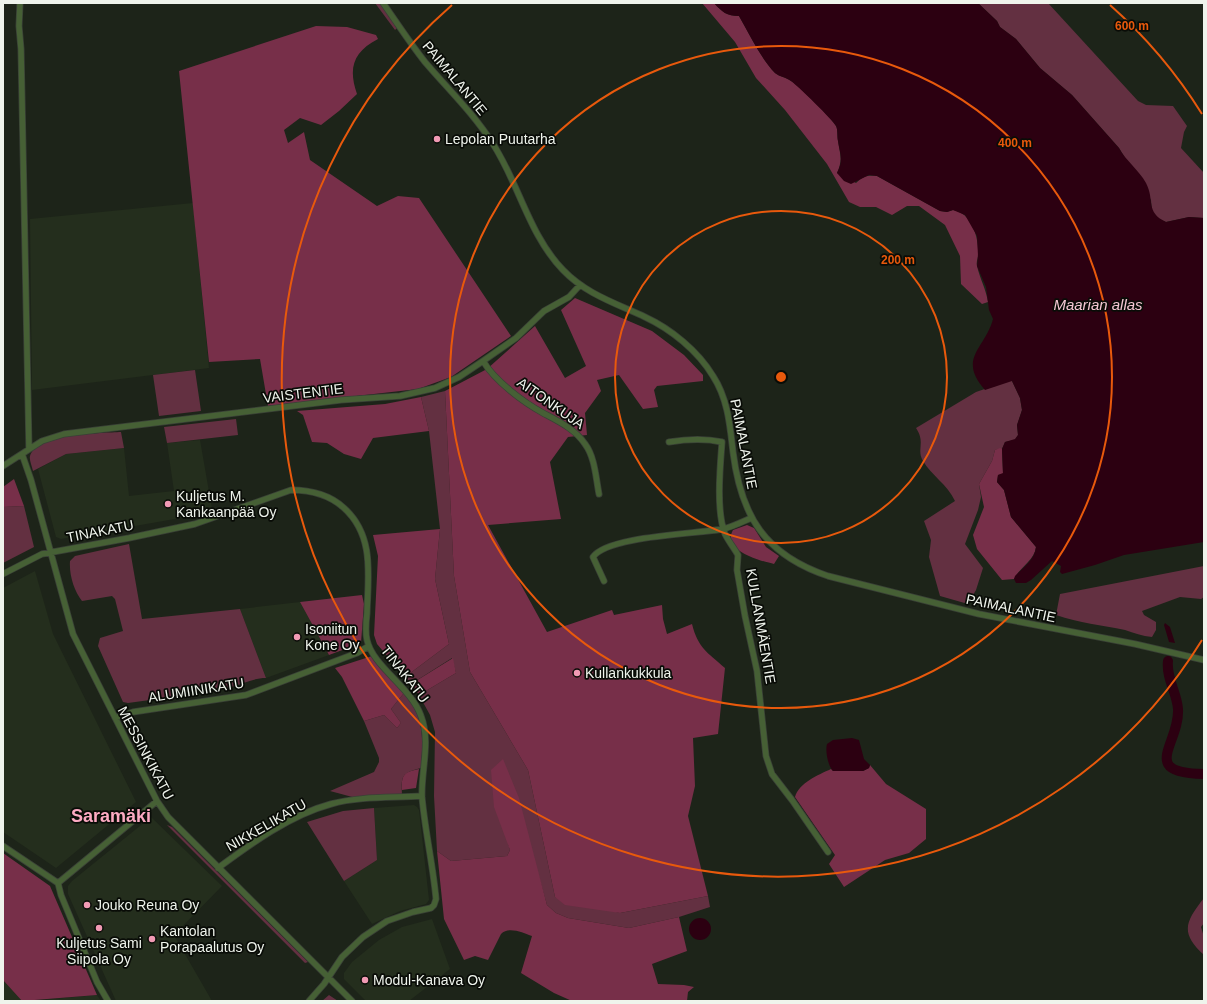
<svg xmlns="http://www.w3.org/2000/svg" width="1207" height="1004" viewBox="0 0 1207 1004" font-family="Helvetica,sans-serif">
	<rect width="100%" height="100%" fill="#1d2419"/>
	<path fill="#242e1d" d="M193,203L209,368L32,390L30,219Z
		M200,440L212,509L186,517L61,539L56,537L38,469L66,454L124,448L129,496L174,491L167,443Z
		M35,571L53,634L136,802L56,868L3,832V588Z
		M300,602L329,655L266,678L240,609Z
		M414,805L417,807L419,810L429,900L426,904L400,911L372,924L344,881L377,860L374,808Z
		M151,817L222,886L174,935L212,1001H116L68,894V886L72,881Z
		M432,919L450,969L409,1001H366L344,979V973L352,962L379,940L402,927Z
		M3,980L22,1001H3Z
		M97,995L101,1001H31Z"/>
	<path fill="#633041" d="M375,3H380L397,28L395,30Z
		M978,3H1048L1138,101L1146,105L1173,106L1187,126L1184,132L1181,148L1204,173V218L1189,217L1166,222L1157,218L1152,212L1151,200L1119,148L1072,95L1040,68L1016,39L1000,27L997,21Z
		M195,370L201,411L159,416L153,375Z
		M1008,381H1012L1020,398L1022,410L1017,425L1018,435L1015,440L1005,442L1002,449L995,450L992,461L979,484L981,497L978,510L965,544L983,568L976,590L968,604L940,596L929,557L931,540L924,521L955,501C947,484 931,475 923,461C916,449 926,443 916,428L976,392Z
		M445,391L454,576L470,672L528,770L555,897L620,913L708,896L710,907L679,917L629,928L568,918L556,913L547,905L535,863L508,843L510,850L507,856L451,861L437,851L434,796L435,732L430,715L419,695L456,673L452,658L411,684L405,677L449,644L435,579L440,529L429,431L421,397Z
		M236,419L238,435L167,443L164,427Z
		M121,432L124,448L66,454L33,471C32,466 29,460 30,456C37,433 102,433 121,432Z
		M24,506L34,547L3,563V507Z
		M129,544L142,619L240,609L266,678C253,678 243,684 231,687C197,694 162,698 128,703L123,702L98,646L100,638L123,631L115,599L112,596L82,601C74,591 69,575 70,561L75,556Z
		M1204,566V597L1201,599L1180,597L1142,611L1144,615L1156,622V630L1152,637C1142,636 1134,633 1125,630C1102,625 1079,623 1056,615L1060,594Z
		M404,693C425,718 423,738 421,768C402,773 401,775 402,795L356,798L330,791L374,772L379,762V758L364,721L384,715L397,728L401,723L391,709Z
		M374,808L377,860L344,881L307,822L343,811Z
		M167,825L172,827L308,962L305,963Z
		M1204,898V923L1201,927L1204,937V955C1180,933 1185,922 1204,898Z
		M329,995L338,1001H322Z"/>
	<path fill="#772f49" d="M702,3H714C722,12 727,16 739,16C750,35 760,57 775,73C780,77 786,77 791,81C797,84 834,121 836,126C838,130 837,136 838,141C840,154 843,160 837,173L856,183C863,176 868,175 877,176L940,211L947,212L953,210C972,213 979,238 978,254C978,259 976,262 977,266C980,279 986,289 988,302L982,304L961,284L960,256L945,225L919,206H907L892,215L876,207H860L849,202L827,164L785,110L756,78L735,42Z
		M316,26L347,27L376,35L378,39C353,52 348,68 357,94L339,111L321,125L300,118L284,130L288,143L304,132L310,160L377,206L398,196L419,198L511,336L451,377L418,389L268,406L260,359L209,362L179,71Z
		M575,298L652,331L684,355L703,375V381L657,386L654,390L658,407L643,409L619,375L597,380L601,391L585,413L587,435L568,437L550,462L561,519L488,525L547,632L612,610L614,615L662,605L663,619L667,634L692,624C698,648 707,652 725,668L718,734L693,738L695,786L688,816L708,896L620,913L565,905L555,897L528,770L470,672L454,576L445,391L487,369L535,326L565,378L586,366L561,310Z
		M421,397L429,431L373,438L361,459L344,454L327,443L312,442L303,415L297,411L385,404Z
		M1000,448L1002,449L1003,474L998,475L997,482L1004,490L1011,517L1036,547C1034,561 1020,567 1014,579L1002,580L977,549L973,535L984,507L979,484L992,461L995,450Z
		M14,479L24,506L3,507V487Z
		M747,525L754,528L766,547L779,556L774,564C761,561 721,551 733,530Z
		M440,529L435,579L449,644L405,677L377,644L374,635L378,556L373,535Z
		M362,595L364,604L361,643L329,655L300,602Z
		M372,656L404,693L391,709L401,723L397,728L384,715L364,721L342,677L335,668Z
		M453,658L456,673L419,695L411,684Z
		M503,759L519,798L547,905L556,913L568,918L629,928L679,917L687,951L652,964L658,984L684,985L694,987L688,992L687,1001H572L554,993L521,973L532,936C523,933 509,926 501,934L488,960L475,956L464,960L444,919L437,851L451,861L507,856L510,850L494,807L491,770Z
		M870,765L886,784L926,809V839L909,853L885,860L844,887L829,864L835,855L795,797C799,783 818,775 831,769L833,771H863L869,768Z
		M419,769L416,788L402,790C401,774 405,772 419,769Z
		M3,853L50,886L97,995L22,1001L3,980Z"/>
	<path fill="#2c0011" d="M714,3H978L997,21L1000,27L1016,39L1040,68L1072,95L1119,148C1126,161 1139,170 1146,183C1155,200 1145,212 1166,222L1189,217L1204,218V542L1124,555L1095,565L1062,574L1060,572L1061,566L1052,561L1031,580L1026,583H1016L1014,579L1015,576C1023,568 1035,559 1036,547L1011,517L1004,490L997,482L998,475L1003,473L1002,449L1005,442L1015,439L1018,435L1017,425L1022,410L1020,398L1012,381L985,390C957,358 985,349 993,319L989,310L986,287L977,266L978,256L977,236L965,215L953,210L947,212L940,211L877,176L869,175L851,184L844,181L837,173C844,159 840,155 838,141C837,136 838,130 836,126C834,121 797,85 791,81C786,77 780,77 775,73C760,57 750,35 739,16C727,16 722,12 714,3Z
		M1165,623L1170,627L1175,643L1169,642L1164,625Z
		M852,738L859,740L864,759L870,765L869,768L863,771H833C828,766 825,751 827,744L833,740Z
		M689 929a11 11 0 1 1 22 0a11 11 0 1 1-22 0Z"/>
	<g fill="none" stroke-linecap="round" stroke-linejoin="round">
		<path stroke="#2c0011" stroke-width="10" d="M1168,661C1166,678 1177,693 1178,709C1180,744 1138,773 1204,774"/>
		<g stroke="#3a4137" stroke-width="7">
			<path id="minor" d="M20,3L19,26L21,49L29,449
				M383,3C397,23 410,43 425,62C448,89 474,114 493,144C519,184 529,235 563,270C586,294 615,303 645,317C671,329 698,351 713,376C728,399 730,426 733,452C741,516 765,555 828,576L979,614L1135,644L1204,660
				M483,361C495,381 523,402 543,413C558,421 575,429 585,444C595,457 596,479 599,494
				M669,442C687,439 704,438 722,442C720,468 716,511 725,534C729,542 734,548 738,555L737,570L745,616L757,671L766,756L772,774L792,800L828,852
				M22,454L31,480L73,634L157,801L168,817L352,1001
				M3,466L42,441L64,434L341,400L400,396L435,388L459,377L483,361L516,338L544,311L569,297L580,285
				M3,574L42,554L129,538L195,524L291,490C310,490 330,495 344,508C375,536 368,576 367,613C366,622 365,632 367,640C373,667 411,687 421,716C431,742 421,770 422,797C425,831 433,865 436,899L434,905L431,908L413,912L387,921L363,937L342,957L324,984L309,1001
				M604,581L593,557C607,536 696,534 723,529C732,527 742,522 751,518
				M115,718L133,712L246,695L357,653L369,646
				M3,846L58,883L61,895L97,982L108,1001
				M218,868C252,843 290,815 331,804C360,796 392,798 422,796
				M58,883L157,801"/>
		</g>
		<use href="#minor" stroke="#466035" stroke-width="5.5"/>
	</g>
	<g fill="none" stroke="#e8590c" stroke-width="2">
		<circle cx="781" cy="377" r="166"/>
		<circle cx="781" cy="377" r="331"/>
		<path d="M1202 640A497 497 0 1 1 452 5M1110 5A497 497 0 0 1 1202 114"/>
	</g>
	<g fill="#f19ab4" stroke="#090c07" stroke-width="1.5">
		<circle cx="437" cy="139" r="4"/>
		<circle cx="168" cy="504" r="4"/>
		<circle cx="297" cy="637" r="4"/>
		<circle cx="577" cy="673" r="4"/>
		<circle cx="87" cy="905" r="4"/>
		<circle cx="99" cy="928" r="4"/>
		<circle cx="152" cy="939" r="4"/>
		<circle cx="365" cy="980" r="4"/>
	</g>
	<g text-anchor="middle" stroke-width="3.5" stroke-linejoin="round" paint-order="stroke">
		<g font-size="14" fill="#eff4ec" stroke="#090c07">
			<text transform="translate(455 78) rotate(50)" y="5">PAIMALANTIE</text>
			<text transform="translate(303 393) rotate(-7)" y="5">VAISTENTIE</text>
			<text transform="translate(551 403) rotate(35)" y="5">AITONKUJA</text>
			<text transform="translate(744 444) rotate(79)" y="5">PAIMALANTIE</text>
			<text transform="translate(100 531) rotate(-11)" y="5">TINAKATU</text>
			<text transform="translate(1011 608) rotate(12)" y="5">PAIMALANTIE</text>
			<text transform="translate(761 626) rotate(80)" y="5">KULLANMÄENTIE</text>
			<text transform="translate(405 674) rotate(52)" y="5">TINAKATU</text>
			<text transform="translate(196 690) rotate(-9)" y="5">ALUMIINIKATU</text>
			<text transform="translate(146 753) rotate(62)" y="5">MESSINKIKATU</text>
			<text transform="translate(266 825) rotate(-30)" y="5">NIKKELIKATU</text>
		</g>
		<g font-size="14" fill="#eff4ec" stroke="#090c07" text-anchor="start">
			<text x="445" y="144">Lepolan Puutarha</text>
			<text x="176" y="501">Kuljetus M.<tspan x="176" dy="16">Kankaanpää Oy</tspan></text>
			<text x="305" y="634">Isoniitun<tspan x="305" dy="16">Kone Oy</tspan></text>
			<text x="585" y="678">Kullankukkula</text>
			<text x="95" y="910">Jouko Reuna Oy</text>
			<text x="160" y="936">Kantolan<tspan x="160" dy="16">Porapaalutus Oy</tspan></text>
			<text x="99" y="948" text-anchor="middle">Kuljetus Sami<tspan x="99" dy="16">Siipola Oy</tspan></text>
			<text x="373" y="985">Modul-Kanava Oy</text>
		</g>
		<g font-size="15" font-style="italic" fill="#f4c7d3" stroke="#090c07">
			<text x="1098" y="310">Maarian allas</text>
		</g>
		<g font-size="18" font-weight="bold" fill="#fcaac2" stroke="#090c07">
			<text x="111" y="822">Saramäki</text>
		</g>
	</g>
	<circle cx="781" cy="377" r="6" fill="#e8590c" stroke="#090c07" stroke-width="2"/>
	<g font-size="12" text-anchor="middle" font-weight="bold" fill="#e8590c" stroke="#090c07" stroke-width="3.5" stroke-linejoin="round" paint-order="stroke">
		<text x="1132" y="30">600 m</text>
		<text x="1015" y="147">400 m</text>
		<text x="898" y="264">200 m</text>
	</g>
	<rect width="1207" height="1004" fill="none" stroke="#eff4ec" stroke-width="8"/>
</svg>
